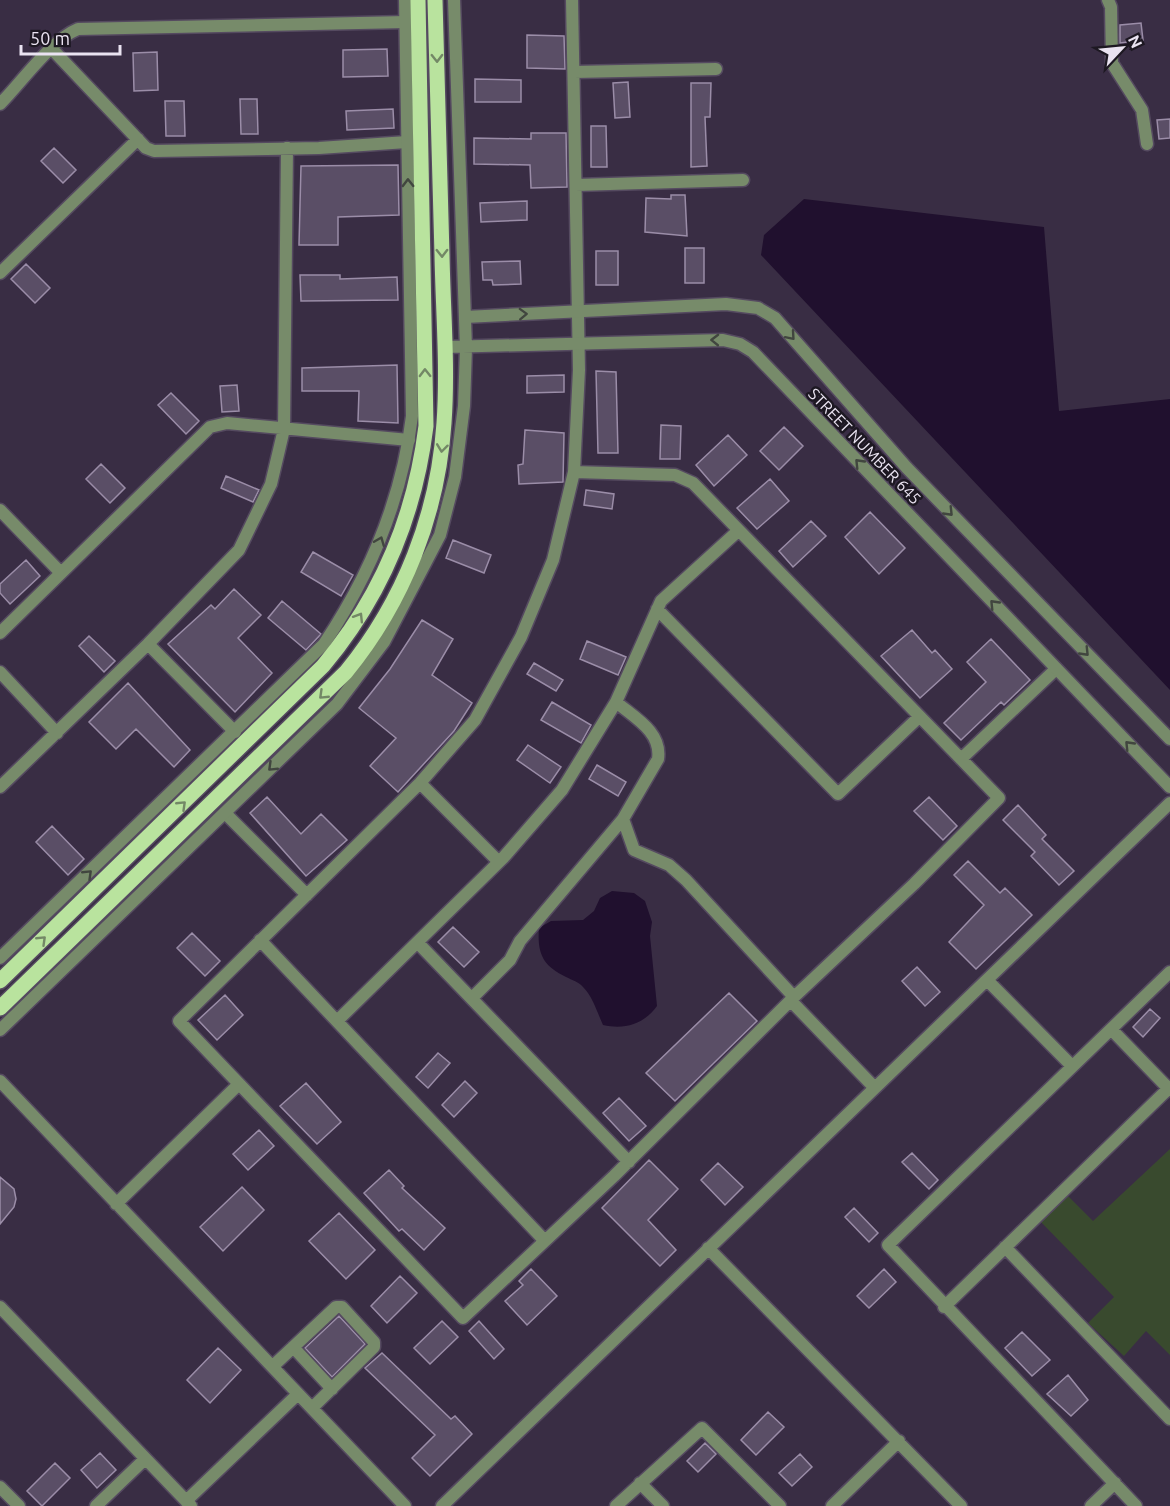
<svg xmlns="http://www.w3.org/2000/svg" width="1170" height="1506" viewBox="0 0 1170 1506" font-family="Ubuntu,sans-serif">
	<rect width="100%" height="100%" fill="#392d44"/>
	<path fill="#394a2e" d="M1170,1149V1355L1146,1331L1124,1356L1088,1323L1114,1297L1040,1221L1068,1196L1093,1221Z"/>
	<path fill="#20102e" d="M804,199L1044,227L1059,411L1170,399V690L761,255L764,235Z
		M612,891L634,893L645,901L652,922L650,936L657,1006C644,1024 625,1030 603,1025C597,1012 593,997 583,987C579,982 572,980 566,977C543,966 537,954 539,928L551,921L583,920L594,911L600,898Z"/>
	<path fill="#5a4e66" stroke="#9b8da8" stroke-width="1.5" d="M1141,23L1143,40L1120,43V25Z
		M527,35L564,36L565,69L527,68Z
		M387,49L388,76L343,77V50Z
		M157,52L158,90L134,91L133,53Z
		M475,79L521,80V102H475Z
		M628,82L630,117L615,118L613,83Z
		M691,83H711L710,117H705L707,166L691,167Z
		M240,99H257L258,134H241Z
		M165,101H184L185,136H166Z
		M393,109L394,128L347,130L346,111Z
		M1170,119V138L1159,139L1157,120Z
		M591,126H606L607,167H591Z
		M531,133H566L567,187L531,188L530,165L474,164V138L531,139Z
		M54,148L76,170L63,183L41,161Z
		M398,165L399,215L338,217V245H299L301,166Z
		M671,195H685L687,236L645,232L646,198L671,199Z
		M527,201V220L481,222L480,203Z
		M685,248H704V283H685Z
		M596,251H618V285H596Z
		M520,261L521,284L493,285L492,280H483L482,262Z
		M26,264L50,288L35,303L11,279Z
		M300,275H340V279L397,277L398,300L301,301Z
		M397,365L398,423L358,421L359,391H302V368Z
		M596,371L616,372L618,453H598Z
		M564,375V392L527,393V376Z
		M237,385L239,411L222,412L220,386Z
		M171,393L199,421L186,434L158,405Z
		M661,425L681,426L680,459H660Z
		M784,427L803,446L779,470L760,451Z
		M525,430L564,433L563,482L519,484L518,465L523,464Z
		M728,435L747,455L714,486L696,465Z
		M101,464L125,488L110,503L86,479Z
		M226,476L259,490L253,502L221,488Z
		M770,479L789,501L757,529L737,508Z
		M586,490L614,494L612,509L584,505Z
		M870,512L905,548L879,574L845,537Z
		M811,521L826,536L793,567L779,551Z
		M453,540L491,555L484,573L446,558Z
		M313,552L353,575L341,596L301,572Z
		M26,560L40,576L10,604L0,593V584Z
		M234,589L261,615L238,638L272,673L235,712L168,644L211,605L215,609Z
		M282,601L321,634L306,650L268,618Z
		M422,620L453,639L432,675L472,703L454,731L398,792L370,766L396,738L359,708L390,669Z
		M912,630L932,653L935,650L952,669L920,698L881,656Z
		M89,636L115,661L104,672L79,646Z
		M991,639L1030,680L1004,705L1001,702L961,740L944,723L986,682L967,662Z
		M587,641L626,657L618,675L580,659Z
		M534,663L563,680L556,691L527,674Z
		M128,683L190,750L174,767L136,729L116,749L89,722Z
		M552,702L591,725L581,743L541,720Z
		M528,745L561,767L550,783L517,760Z
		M597,765L626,782L618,796L589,779Z
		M267,797L301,834L321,814L347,840L306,876L250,813Z
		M929,797L957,826L943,840L914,811Z
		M1018,805L1046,835L1042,839L1074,871L1059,885L1031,856L1035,852L1003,820Z
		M52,826L84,859L68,875L36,842Z
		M968,861L1000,893L1005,888L1032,915L976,969L949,942L984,905L954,875Z
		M453,927L479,952L464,967L438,942Z
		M192,933L220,961L205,976L177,948Z
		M917,967L940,992L925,1006L902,981Z
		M729,993L757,1021L675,1101L646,1073Z
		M225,995L243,1015L217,1040L198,1020Z
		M1150,1009L1160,1018L1143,1037L1133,1027Z
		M438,1053L450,1063L428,1088L416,1077Z
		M465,1081L477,1093L454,1117L442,1105Z
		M306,1083L341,1122L317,1144L280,1106Z
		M619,1098L646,1126L629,1141L603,1113Z
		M259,1130L274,1146L248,1170L233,1154Z
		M912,1153L938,1180L929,1189L902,1162Z
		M649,1160L678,1189L648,1220L676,1250L660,1266L602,1208Z
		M718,1163L743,1187L725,1205L701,1180Z
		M389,1170L404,1186L402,1188L445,1228L424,1250L402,1229L399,1231L364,1193Z
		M0,1177L14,1189L16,1199L14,1207L0,1224Z
		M242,1187L264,1210L223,1251L200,1227Z
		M854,1208L878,1233L869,1242L845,1217Z
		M339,1213L375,1250L346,1279L309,1241Z
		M531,1269L557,1296L527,1325L505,1301L523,1285L519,1281Z
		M884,1269L896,1282L869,1308L857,1296Z
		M400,1276L417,1293L387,1323L371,1306Z
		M339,1316L365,1344L332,1377L305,1348Z
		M442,1321L458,1337L430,1364L414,1348Z
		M479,1321L504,1349L494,1359L469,1331Z
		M1022,1332L1050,1360L1032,1376L1005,1348Z
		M218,1348L241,1370L210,1403L187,1380Z
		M382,1353L451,1419L455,1416L472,1434L430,1476L412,1458L435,1435L365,1368Z
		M1068,1375L1088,1400L1071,1416L1047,1394Z
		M768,1412L784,1427L756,1455L741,1440Z
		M705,1443L716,1454L698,1472L687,1461Z
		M100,1453L116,1470L97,1488L81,1470Z
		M800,1454L812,1467L792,1486L779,1473Z
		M55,1463L70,1478L42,1506L27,1491Z"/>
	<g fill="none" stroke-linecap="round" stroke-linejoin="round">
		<g stroke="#554a60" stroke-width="15">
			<path id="minor" d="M572,0L579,370L574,472L553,560L521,637L475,720L420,783L179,1021L463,1318L614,1176L794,997L914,884L999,798L693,483L675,475L574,472
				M1108,0L1111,7L1112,63L1142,110L1147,144
				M52,49L146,148L154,151L319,148L407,142
				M574,72L716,69
				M0,104C21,83 51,40 78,29L406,22
				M576,185L743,180
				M0,273L138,139
				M0,510L61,573
				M657,609L838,794L919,717
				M0,633L210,427L227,423L409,440
				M148,644L235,732
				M0,672L57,733
				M616,702C635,718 662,732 658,759L623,819L634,850L669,865L686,880L794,997
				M961,759L1056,669
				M420,783L499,862
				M0,787L148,644L239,550L271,484L284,429L287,148
				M225,813L307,895
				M260,940L545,1241
				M418,943L629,1162
				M987,980L1072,1066
				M472,998L510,960L520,941L623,819
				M791,1001L874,1087
				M337,1021L503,858L562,790L616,702L661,601L738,531
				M1111,1029L1170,1090
				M0,1081L405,1506
				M116,1204L239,1084
				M1005,1247L1170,1419
				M708,1248L961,1506
				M0,1307L191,1506
				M944,1307L1169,1088
				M293,1347L332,1389
				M273,1366L336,1307H342L374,1342V1347L312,1408
				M640,1483L663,1506
				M0,1487L19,1506
				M186,1501L298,1394
				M96,1506L145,1459
				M442,1506L1170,803
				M616,1506L702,1428L780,1506
				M832,1506L899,1441
				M1091,1506L1115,1483
				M1136,1506L888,1245L1170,972"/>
		</g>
		<g stroke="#554a60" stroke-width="15">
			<path id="tertiary" d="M465,317L726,304L758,308L775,318L907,468L1170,739
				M444,347L723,340L740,344L753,352L1170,787
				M0,958L324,644C370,575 402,499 412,416L405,0
				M0,1030L337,704L384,642L416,581L440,535L455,477L464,406L466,348L454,0"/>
		</g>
		<g stroke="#554a60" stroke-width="18">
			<path id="primary" d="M0,981L323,666C381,597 415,515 426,426L418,0
				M0,1008L346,672C404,601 438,514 444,423C448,367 443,310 442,255C440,170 438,85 435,0"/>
		</g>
		<use href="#minor" stroke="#778b6a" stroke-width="12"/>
		<use href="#tertiary" stroke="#778b6a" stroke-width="12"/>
		<use href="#primary" stroke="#b9e39e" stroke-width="15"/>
	</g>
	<defs><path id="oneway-chevron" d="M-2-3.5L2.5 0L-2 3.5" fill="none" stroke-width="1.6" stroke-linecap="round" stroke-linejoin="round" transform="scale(1.5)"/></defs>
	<g stroke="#738866">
		<use href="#oneway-chevron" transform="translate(437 58) rotate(89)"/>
		<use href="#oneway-chevron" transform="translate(442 253) rotate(89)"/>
		<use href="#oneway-chevron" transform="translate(425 373) rotate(-91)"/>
		<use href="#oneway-chevron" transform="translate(442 448) rotate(97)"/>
		<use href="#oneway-chevron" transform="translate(359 617) rotate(-58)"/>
		<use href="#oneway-chevron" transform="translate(323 695) rotate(136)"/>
		<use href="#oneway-chevron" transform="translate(182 805) rotate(-44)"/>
		<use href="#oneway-chevron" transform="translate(42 940) rotate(-44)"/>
	</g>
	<g stroke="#41463f">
		<use href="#oneway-chevron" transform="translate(408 183) rotate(-91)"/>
		<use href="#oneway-chevron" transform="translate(523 314) rotate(-2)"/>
		<use href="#oneway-chevron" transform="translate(791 336) rotate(49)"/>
		<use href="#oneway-chevron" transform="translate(715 340) rotate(-179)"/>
		<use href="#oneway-chevron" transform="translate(859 463) rotate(-134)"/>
		<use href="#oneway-chevron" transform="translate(949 512) rotate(46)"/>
		<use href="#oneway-chevron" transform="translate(380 541) rotate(-68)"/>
		<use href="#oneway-chevron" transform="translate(994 604) rotate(-134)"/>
		<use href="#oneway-chevron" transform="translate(1085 652) rotate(46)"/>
		<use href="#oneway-chevron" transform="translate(1129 745) rotate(-134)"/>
		<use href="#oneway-chevron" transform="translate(272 767) rotate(136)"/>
		<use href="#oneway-chevron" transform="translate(88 874) rotate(-44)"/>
	</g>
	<g text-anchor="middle" stroke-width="5" stroke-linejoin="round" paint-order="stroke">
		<g font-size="16" fill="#eae3f1" stroke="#1d1822">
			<text transform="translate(865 446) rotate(46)" y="6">STREET NUMBER 645</text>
		</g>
	</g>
	<g transform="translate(1122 48) rotate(64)" stroke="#1d1822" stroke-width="4.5" paint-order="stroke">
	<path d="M0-4.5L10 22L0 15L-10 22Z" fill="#eae3f1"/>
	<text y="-9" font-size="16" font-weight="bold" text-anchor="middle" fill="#eae3f1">N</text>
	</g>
	<path d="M21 45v9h99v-9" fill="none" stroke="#eae3f1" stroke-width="3"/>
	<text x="30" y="45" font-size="18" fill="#eae3f1" stroke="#1d1822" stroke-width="4.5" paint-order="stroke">50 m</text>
</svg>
